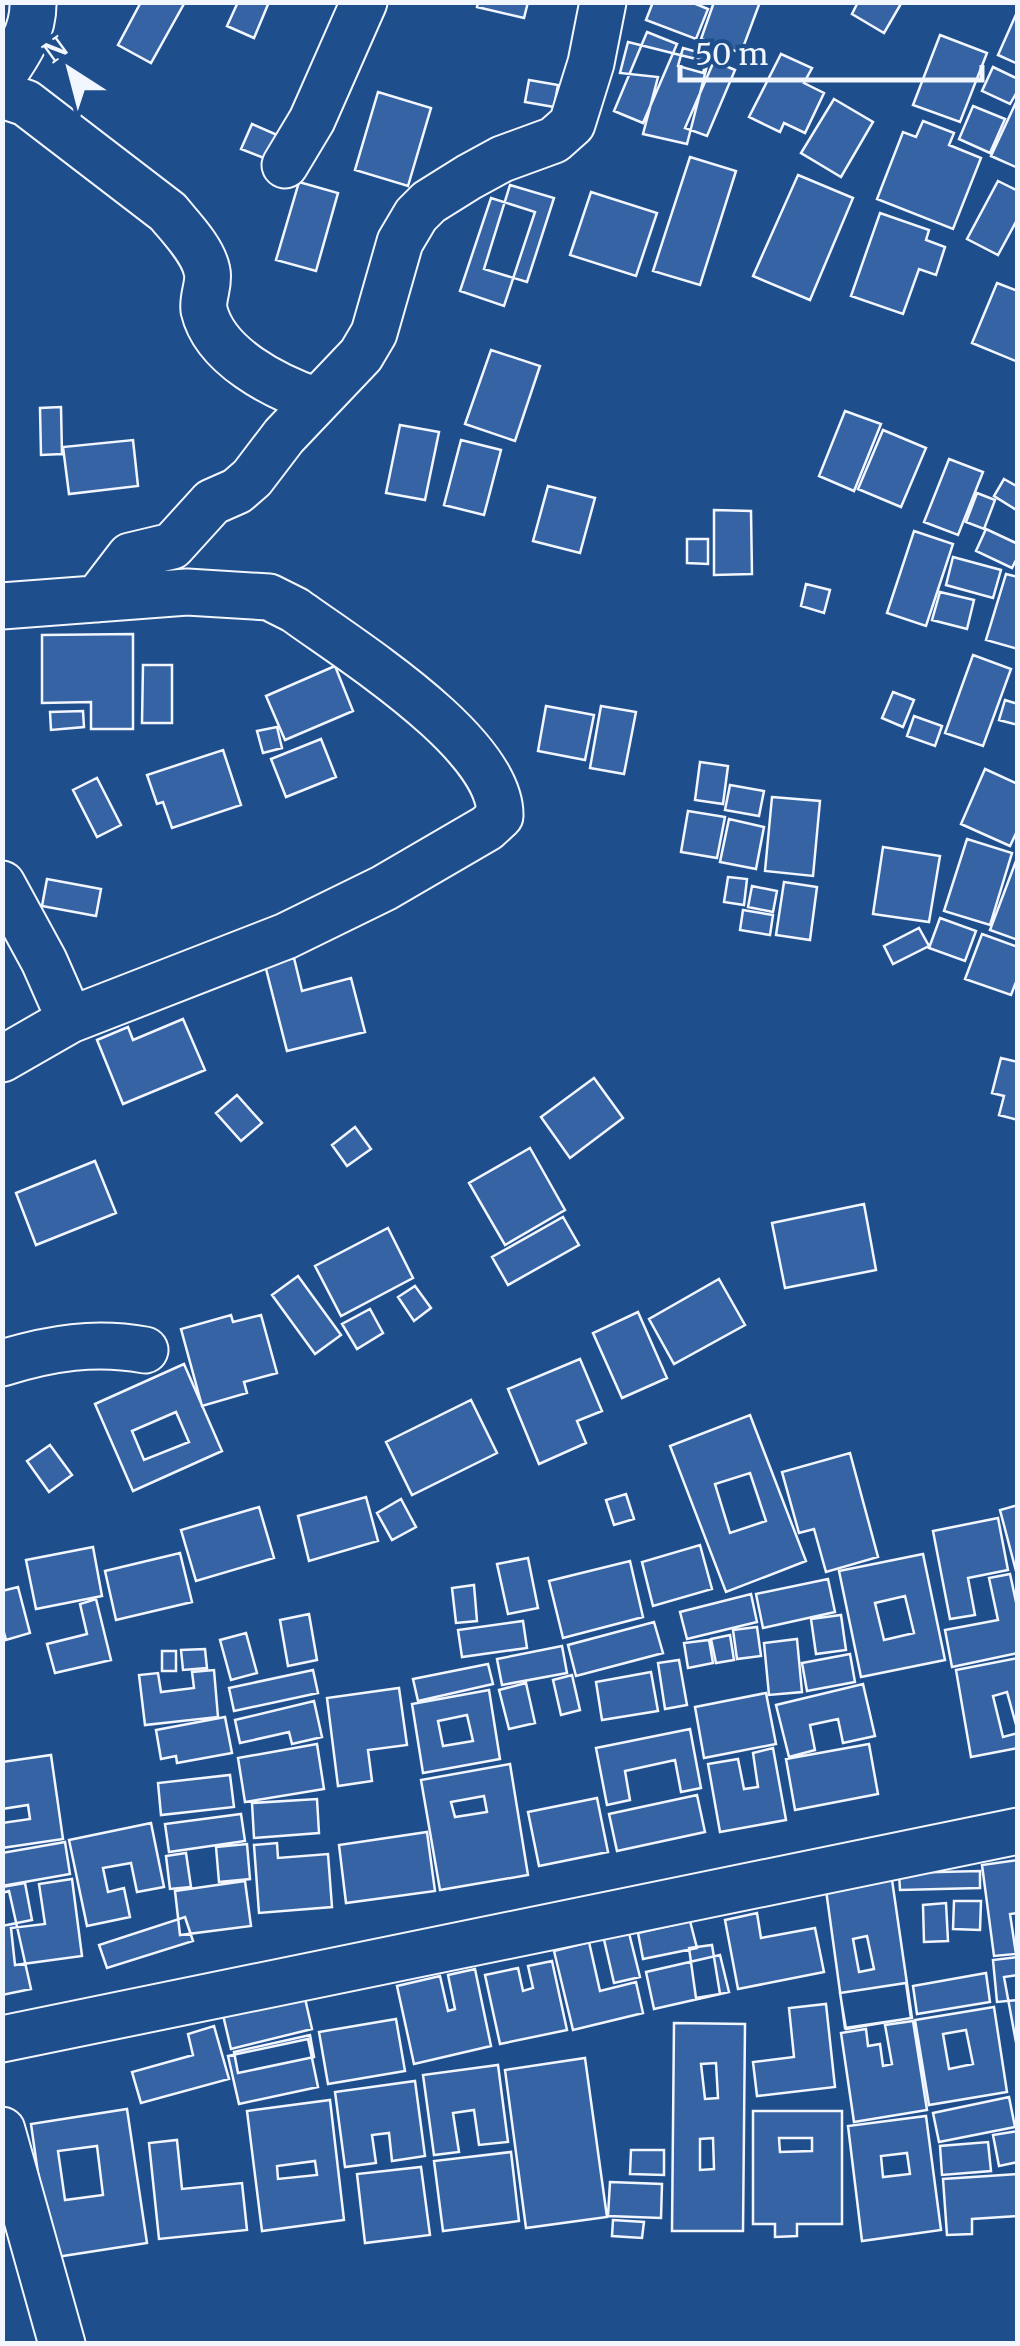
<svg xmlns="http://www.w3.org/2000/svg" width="1020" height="2346" viewBox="0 0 1020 2346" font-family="Merriweather,serif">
	<rect width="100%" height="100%" fill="#1f4e8c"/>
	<path fill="#3563a3" stroke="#f2f6ff" stroke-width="2.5" fill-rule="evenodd" d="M141,2H185L151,63L118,45Z
		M238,2H269L254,38L227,26Z
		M478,2H528L524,18L477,7Z
		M653,2H691L708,9L696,39L646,20Z
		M714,2H760L741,53L701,39Z
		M858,2H902L884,33L852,14Z
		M1018,10V64L998,55Z
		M647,32L677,44L643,123L614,111Z
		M940,35L987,53L960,122L913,105Z
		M628,42L708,62L687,144L643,134L658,77L620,73Z
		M683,48L708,55L703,73L678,66Z
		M781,54L812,68L804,83L824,93L805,133L784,123L780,132L749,117Z
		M714,61L735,70L707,136L685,128Z
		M993,67L1018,79V90L1010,104L982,91Z
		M529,80L558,85L554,107L525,102Z
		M378,92L431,108L408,186L355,170Z
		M1018,98V168L991,156Z
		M834,99L873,122L841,177L801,153Z
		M973,106L1005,119L990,153L959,139Z
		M923,121L954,133L949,145L981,158L953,229L877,199L903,132L916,137Z
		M252,124L284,138L274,162L241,149Z
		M690,157L736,171L700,285L653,271Z
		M798,175L853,198L810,300L753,276Z
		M998,181L1018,191V218L998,255L967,239Z
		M299,182L338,193L316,271L276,260Z
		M510,185L554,198L527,282L484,269Z
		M591,192L657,213L636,276L570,255Z
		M491,198L535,212L504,306L460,291Z
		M880,213L929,230L926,240L945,247L936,275L919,269L903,314L851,296Z
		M997,283L1018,291V362L972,343Z
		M491,350L540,366L515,441L465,424Z
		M61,407L62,454L41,455L40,408Z
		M845,411L881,424L854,491L819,476Z
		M400,425L439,432L425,500L386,493Z
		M883,430L926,448L901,507L858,489Z
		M133,440L138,486L69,494L63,447Z
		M461,440L501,450L484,515L444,505Z
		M949,459L983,472L958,535L924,522Z
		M1004,479L1018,487V511L994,496Z
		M548,486L595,498L580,553L533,541Z
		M977,493L995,500L984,529L966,522Z
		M714,510L751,511L752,574L714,575Z
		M986,529L1018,544V556L1012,568L976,551Z
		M914,531L953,544L926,626L887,613Z
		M687,539H708V564L687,563Z
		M953,557L1001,570L993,598L946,585Z
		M1006,574L1018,577V649L986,640Z
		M806,584L830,590L824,613L801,606Z
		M940,592L974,600L967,629L932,620Z
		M133,634V729H91V702L42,703V635Z
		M973,655L1011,669L983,746L945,733Z
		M143,665H172V723H142Z
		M335,666L353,711L285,740L266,696Z
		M893,692L914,700L903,727L882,718Z
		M1005,700L1018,704V725L999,720Z
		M546,706L594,715L585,760L538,751Z
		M601,706L636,712L624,774L590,768Z
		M83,711L84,727L51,730L50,712Z
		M914,716L942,726L935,746L907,736Z
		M277,727L282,748L263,753L257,731Z
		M321,739L336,777L286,797L271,759Z
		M223,750L241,805L172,828L163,802L157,804L147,775Z
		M700,762L728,766L723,804L695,800Z
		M985,769L1018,784V829L1010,846L961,824Z
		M97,778L121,825L97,837L73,790Z
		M730,785L764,791L759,816L725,810Z
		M772,797L820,801L813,876L765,871Z
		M688,811L725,817L717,858L681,852Z
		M729,819L764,827L756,869L720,862Z
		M967,839L1012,853L990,925L944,911Z
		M883,847L940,856L929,922L873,914Z
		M1016,861H1018V940L990,930Z
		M728,877L747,879L744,905L724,902Z
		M47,879L101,889L96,916L42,906Z
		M784,882L817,887L810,940L776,935Z
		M752,886L777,891L773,912L748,907Z
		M743,910L773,915L770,935L740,930Z
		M940,918L976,931L965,961L929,948Z
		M919,928L929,946L893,964L884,946Z
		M982,934L1018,947V977L1011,995L965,979Z
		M294,958L302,991L351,978L365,1032L287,1051L265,965Z
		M183,1019L205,1070L123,1104L97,1040L128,1027L133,1040Z
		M1001,1058L1018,1062V1120L999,1115L1004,1096L992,1093Z
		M594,1078L623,1118L570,1158L541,1117Z
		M237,1095L262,1123L241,1141L216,1113Z
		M355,1127L371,1149L347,1166L332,1145Z
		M530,1148L565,1210L505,1245L469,1183Z
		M95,1161L116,1213L36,1245L16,1193Z
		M864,1204L876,1270L785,1288L772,1223Z
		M563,1217L579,1245L508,1285L492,1257Z
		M388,1228L413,1278L341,1316L315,1266Z
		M298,1276L341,1335L315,1354L272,1295Z
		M719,1279L745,1325L674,1364L649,1319Z
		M415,1286L431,1308L414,1321L398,1297Z
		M370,1309L383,1333L357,1349L342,1324Z
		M638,1312L667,1378L622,1398L593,1333Z
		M231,1315L233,1322L261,1315L277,1373L244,1382L247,1393L202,1406L181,1329Z
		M580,1359L602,1411L577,1421L586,1443L539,1464L508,1389Z
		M184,1364L222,1451L133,1491L95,1404ZM176,1412L189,1442L144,1460L132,1431Z
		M471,1400L497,1453L412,1495L386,1442Z
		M750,1415L806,1561L726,1592L670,1446ZM750,1473L766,1521L730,1533L715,1484Z
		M50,1445L72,1475L49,1492L27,1461Z
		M850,1453L878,1557L826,1572L814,1529L799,1533L782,1472Z
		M626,1494L634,1519L614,1525L606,1500Z
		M366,1497L378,1541L309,1561L298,1516Z
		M401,1499L416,1527L392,1540L377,1513Z
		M1018,1505V1571H1016L1000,1510Z
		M259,1507L274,1558L196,1581L181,1530Z
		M998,1518L1008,1570L968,1578L975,1615L950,1619L933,1531Z
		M700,1545L712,1589L653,1606L642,1562Z
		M93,1547L102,1596L36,1609L26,1560Z
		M180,1553L192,1602L116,1620L105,1571Z
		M923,1554L945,1660L861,1677L839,1571ZM905,1596L914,1633L884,1640L875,1603Z
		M528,1558L538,1608L508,1614L497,1564Z
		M630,1561L643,1617L563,1638L549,1581Z
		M1010,1574L1018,1611V1653L952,1667L945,1630L998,1620L989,1578Z
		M828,1579L835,1612L763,1628L756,1594Z
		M474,1585L477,1621L456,1623L452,1588Z
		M18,1587L30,1633L6,1640L2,1625V1591Z
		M751,1594L757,1622L687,1639L680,1612Z
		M96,1599L111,1660L55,1673L47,1644L87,1634L80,1604Z
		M309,1614L317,1660L288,1666L280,1620Z
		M841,1615L846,1650L816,1654L811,1619Z
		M523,1621L527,1648L462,1657L458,1630Z
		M654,1622L663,1653L576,1676L568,1645Z
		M757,1627L761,1656L737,1659L733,1630Z
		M246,1633L257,1673L231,1680L220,1640Z
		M730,1635L734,1660L716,1663L711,1639Z
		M797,1639L802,1692L769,1695L764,1643Z
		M709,1640L713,1663L688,1668L684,1643Z
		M562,1646L567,1673L502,1685L497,1659Z
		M205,1649L207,1668L183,1670L181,1650Z
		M162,1651H176V1671H162Z
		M850,1654L855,1682L807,1691L802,1663Z
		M1018,1658V1732L1007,1692L993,1696L1003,1737L1018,1733V1748L971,1757L956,1670Z
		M679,1660L687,1705L665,1709L658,1663Z
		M488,1664L493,1684L418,1701L413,1679Z
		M214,1670L218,1717L145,1725L139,1675L158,1673L161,1692L194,1688L192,1672Z
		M313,1670L318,1693L234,1711L229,1688Z
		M651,1672L658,1711L602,1720L596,1682Z
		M572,1675L580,1710L561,1715L553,1680Z
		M526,1683L535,1723L509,1729L499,1690Z
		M863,1684L875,1736L843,1743L838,1719L810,1725L815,1750L789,1757L776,1705Z
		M399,1688L407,1745L368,1750L372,1781L338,1786L327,1698Z
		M489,1690L500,1759L423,1773L412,1704ZM467,1715L473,1741L443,1746L438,1721Z
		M766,1693L776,1744L704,1758L695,1707Z
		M314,1701L322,1737L292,1744L289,1732L240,1743L235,1720Z
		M225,1717L232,1753L177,1763L176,1756L161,1759L156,1730Z
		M690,1729L701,1788L681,1792L675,1760L625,1771L630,1800L607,1805L596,1748Z
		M317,1744L324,1789L245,1802L238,1758Z
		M869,1744L878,1794L795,1810L786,1759Z
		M773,1748L786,1820L720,1832L708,1764L738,1759L744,1789L758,1787L753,1753Z
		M51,1755L63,1839L2,1848V1823L30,1819L28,1805L2,1809V1762Z
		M510,1764L528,1875L440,1890L421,1780ZM484,1796L487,1812L455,1817L451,1802Z
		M230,1775L234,1807L161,1815L158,1783Z
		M697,1795L705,1832L617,1851L609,1814Z
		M597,1798L608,1852L539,1866L528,1812Z
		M317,1799L319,1833L254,1838L252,1803Z
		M241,1814L245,1841L169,1852L165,1824Z
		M151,1823L164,1887L137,1892L131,1863L103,1868L108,1892L124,1888L130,1917L87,1926L69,1840Z
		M427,1832L435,1891L346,1903L339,1845Z
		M65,1842L70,1874L2,1886V1853Z
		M277,1843L278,1858L328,1854L332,1907L259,1913L254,1845Z
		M247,1844L250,1879L219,1882L216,1847Z
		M186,1853L191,1887L170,1889L166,1856Z
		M1018,1860V1913L1010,1914L1016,1954L994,1956L982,1865Z
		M980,1871V1888L900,1890L899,1873Z
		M72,1879L82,1956L15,1965L11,1928L45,1924L39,1884Z
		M892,1880L912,2018L845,2028L826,1890ZM867,1936L874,1969L859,1972L853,1939Z
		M245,1881L251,1926L180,1935L175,1891Z
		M25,1883L32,1920L2,1926V1887Z
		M9,1891L31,1989L2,1995V1893Z
		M954,1901H981L980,1930L953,1929Z
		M946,1903L948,1941L924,1942L923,1905Z
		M757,1913L761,1938L815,1928L824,1972L738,1989L725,1920Z
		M185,1917L193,1941L107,1968L99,1945Z
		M690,1921L697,1948L643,1959L638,1933Z
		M627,1925L640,1977L614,1983L602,1931Z
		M589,1942L600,1991L636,1982L643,2013L573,2030L554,1951Z
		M712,1945L720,1994L696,1998L689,1948Z
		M720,1955L729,1992L654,2009L646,1972Z
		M1018,1957V2000L997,2002L993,1960Z
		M552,1961L567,2030L500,2044L485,1975L518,1968L523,1991L533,1988L528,1966Z
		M475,1969L491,2046L414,2064L397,1986L440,1976L448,2011L455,2009L448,1975Z
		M986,1973L990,2002L917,2014L913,1986Z
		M1018,1975V2053L1004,1977Z
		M906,1983L911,2018L846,2029L840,1993Z
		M304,1994L312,2029L231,2049L223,2015Z
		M826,2004L835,2087L757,2096L753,2062L794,2057L789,2008Z
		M994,2007L1007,2092L929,2105L915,2020ZM966,2030L973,2064L949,2069L943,2034Z
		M396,2019L405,2071L328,2084L319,2032Z
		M913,2021L927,2110L854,2122L841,2033L866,2029L868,2046L880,2044L883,2066L892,2064L885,2025Z
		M674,2023L745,2024L743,2231H672ZM716,2063L718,2098L705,2099L701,2064ZM713,2138L714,2169L700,2170V2139Z
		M214,2026L229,2079L141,2103L132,2072L193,2055L188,2034Z
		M310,2035L314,2057L238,2073L234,2052Z
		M308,2039L318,2087L239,2104L228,2056Z
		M585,2058L607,2217L526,2228L505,2070Z
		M498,2065L508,2142L479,2145L474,2110L453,2113L459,2152L434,2155L423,2075Z
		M415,2081L425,2156L392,2161L389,2133L372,2135L376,2163L345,2167L335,2092Z
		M1009,2097L1015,2127L939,2142L933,2113Z
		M330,2100L344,2220L262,2231L247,2111ZM315,2161L317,2175L278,2179L277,2166Z
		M127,2109L147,2243L50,2258L31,2124ZM97,2146L103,2195L65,2200L58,2151Z
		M753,2111H842V2224H797V2236L775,2237V2224H753ZM779,2138H812V2151L780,2152Z
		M926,2116L941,2230L862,2241L848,2126ZM907,2153L910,2174L883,2177L881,2156Z
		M1018,2131V2162L999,2166L993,2135Z
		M177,2140L182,2189L242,2183L247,2230L159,2239L149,2143Z
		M988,2142L991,2171L942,2175L940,2146Z
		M631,2150H664V2175L630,2174Z
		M511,2152L519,2221L443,2231L434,2161Z
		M421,2167L430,2235L365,2243L357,2174Z
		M1018,2174V2216L972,2219V2234L947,2235L943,2179Z
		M610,2182L662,2184L661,2218L608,2216Z
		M613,2220L644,2222L642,2238L612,2236Z"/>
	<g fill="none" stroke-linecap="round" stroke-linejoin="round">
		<g stroke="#f2f6ff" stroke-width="49">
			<path id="minor" d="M2,77C18,54 34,31 33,2
				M2,95L26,103L168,212C181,228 203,250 207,271C210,284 202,297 204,310C215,357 276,387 317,401
				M285,165L312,120L364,2
				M97,599L130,556L172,546L212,502L237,491L252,478L284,436L361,355L374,333L400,242L416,215L429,202L469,177L502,159L554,140L572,124L591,63L603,2
				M2,606L187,592L269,597L295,610C350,650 502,744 500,816L487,828L384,888L286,936L70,1020L2,1059
				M2,884L44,961L70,1020
				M2,1363C51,1348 95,1341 145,1350
				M2,2039L1018,1831
				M2,2130L62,2344"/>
		</g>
		<use href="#minor" stroke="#1f4e8c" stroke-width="45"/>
	</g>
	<rect width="1020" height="2346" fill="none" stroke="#f2f6ff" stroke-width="10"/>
	<g transform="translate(70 70) rotate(324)" stroke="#1f4e8c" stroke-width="8" paint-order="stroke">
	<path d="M0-8L18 38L0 25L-18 38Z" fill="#f2f6ff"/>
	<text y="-15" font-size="28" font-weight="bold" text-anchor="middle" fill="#f2f6ff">N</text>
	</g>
	<path d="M680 65v15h302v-15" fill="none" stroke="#f2f6ff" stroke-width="5"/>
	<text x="695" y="65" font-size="30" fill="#f2f6ff" stroke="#1f4e8c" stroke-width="8" paint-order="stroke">50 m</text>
</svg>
